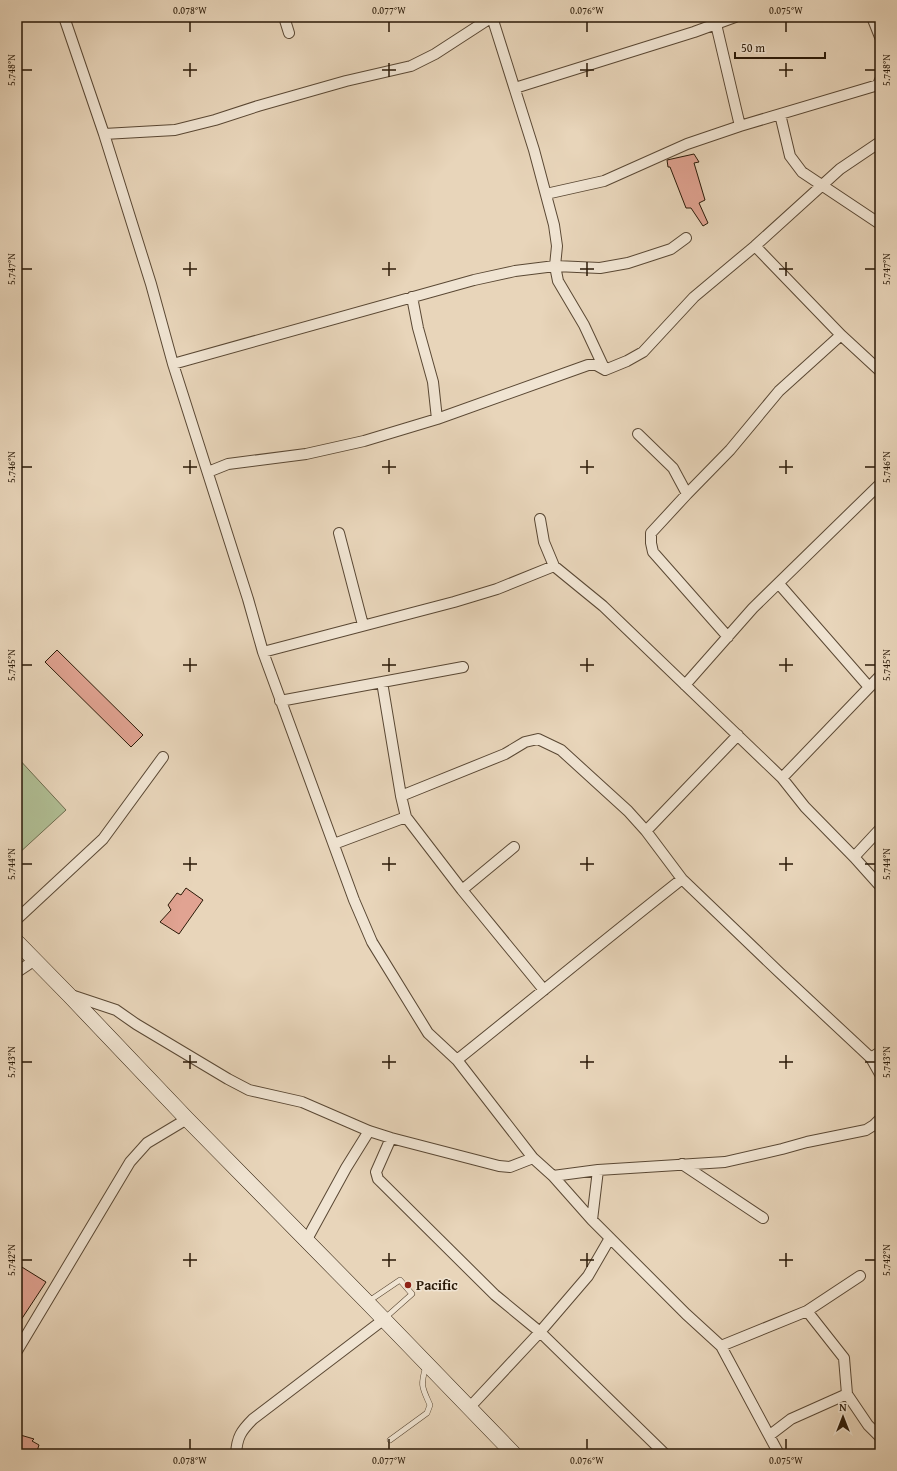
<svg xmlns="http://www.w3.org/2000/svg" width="897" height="1471" viewBox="0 0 897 1471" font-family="'Gentium Book Plus',serif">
	<rect width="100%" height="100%" fill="#e8d5ba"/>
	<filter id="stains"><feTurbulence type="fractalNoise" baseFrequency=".005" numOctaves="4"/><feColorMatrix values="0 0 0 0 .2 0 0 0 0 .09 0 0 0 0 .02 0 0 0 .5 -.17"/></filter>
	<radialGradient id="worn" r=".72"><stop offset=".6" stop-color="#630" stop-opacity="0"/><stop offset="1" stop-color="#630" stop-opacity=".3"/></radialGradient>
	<path fill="#b0be94" stroke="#6d6c4e" d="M17,757L66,810L17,855Z"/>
	<path fill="#e1a392" stroke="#2a1907" d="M694,154L699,162L694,163L705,200L699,203L708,223L703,226L691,208H686L670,167H668L667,160Z
		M57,650L143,735L131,747L45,662Z
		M186,888L203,900L179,934L160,922L171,910L168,905L177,893L181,895Z
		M17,1264L46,1282L17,1326Z
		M17,1434L34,1439L32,1441L39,1445L36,1454H17Z"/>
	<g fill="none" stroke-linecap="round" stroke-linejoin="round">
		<g stroke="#5a4834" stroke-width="6">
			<path id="lane" d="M369,1301L400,1280L412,1294L385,1318
				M390,1440L427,1413L430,1405C422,1387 420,1386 426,1366"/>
		</g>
		<g stroke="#5a4834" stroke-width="12">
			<path id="street" d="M64,17L104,134L151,284L173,364L248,599L263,652L354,900L372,942L428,1033L457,1060L533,1158L553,1176L592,1220L686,1314L721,1346L779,1454
				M284,17L289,33
				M492,17L534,150L554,225L557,246L555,266L558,281L584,325L605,370
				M872,17L880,37
				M716,24L740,126
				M515,88L694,32L735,17
				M780,114L790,156L802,172L880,224
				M104,134L175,130L215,120L258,106L346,81L411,66L435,54L492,17
				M546,194L604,181L687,144L740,126L878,85L880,80
				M755,246L841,335
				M412,297L418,328L433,382L437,419
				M173,364L474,280L515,271L555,266L600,268L628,263L671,249L686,238
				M638,434L673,468L687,494
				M208,472L228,464L306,454L364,441L437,419L588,365H596L605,370L627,361L643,352L694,297L755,246L840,169L880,142
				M540,519L544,542L554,566L603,606L782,778L805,807L854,857L880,886
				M339,533L363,625
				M779,584L869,687
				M728,637L653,552L651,543V533L687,494L730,450L779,391L841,335L880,371
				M263,652L454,602L497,589L554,566
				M382,682L401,796L406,817L462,890L544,990
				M685,685L753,608L880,484
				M280,701L463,667
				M782,778L880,676
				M401,796L505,754L525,742L538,739L561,750L628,811L646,831L682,879L780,973L871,1058L880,1074
				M646,831L738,735
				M334,844L406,817
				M854,857L880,829
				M462,890L514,847
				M17,919L103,839L163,757
				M17,972L35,960
				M71,995L116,1010L136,1024L228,1079L249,1090L302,1102L369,1131L391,1138L499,1166L510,1167L533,1158
				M871,1058L880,1052
				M457,1060C532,1000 607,938 682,879
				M391,1138L376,1172L378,1179L495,1295L540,1332L665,1454
				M682,1164L763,1218
				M553,1176L598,1170L725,1162L782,1149L807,1142L866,1130L874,1125L880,1119
				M592,1220L598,1170
				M306,1241L346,1168L369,1131
				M807,1311L844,1358L847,1394L868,1425L880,1437
				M721,1346L807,1311L860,1276
				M17,1351L130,1162L147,1143L187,1119
				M469,1408L540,1332L588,1276L610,1238
				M770,1435L791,1419L847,1394
				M236,1454C237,1437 241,1431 253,1419L383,1320"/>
		</g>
		<g stroke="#2a1907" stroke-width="16">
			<path id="secondary" d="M17,942L69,995L187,1119L367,1302L514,1454"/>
		</g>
		<use href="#lane" stroke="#f0e4d2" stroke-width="5"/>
		<use href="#street" stroke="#f0e4d2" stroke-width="10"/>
		<use href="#secondary" stroke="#f0e4d2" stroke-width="15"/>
	</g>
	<path fill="none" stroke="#2a1907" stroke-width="1.5" d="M190,22V32M389,22V32M587,22V32M786,22V32M190,63V77M389,63V77M587,63V77M786,63V77M22,70H32M183,70H197M382,70H396M580,70H594M779,70H793M865,70H875M190,262V276M389,262V276M587,262V276M786,262V276M22,269H32M183,269H197M382,269H396M580,269H594M779,269H793M865,269H875M190,460V474M389,460V474M587,460V474M786,460V474M22,467H32M183,467H197M382,467H396M580,467H594M779,467H793M865,467H875M190,658V672M389,658V672M587,658V672M786,658V672M22,665H32M183,665H197M382,665H396M580,665H594M779,665H793M865,665H875M190,857V871M389,857V871M587,857V871M786,857V871M22,864H32M183,864H197M382,864H396M580,864H594M779,864H793M865,864H875M190,1055V1069M389,1055V1069M587,1055V1069M786,1055V1069M22,1062H32M183,1062H197M382,1062H396M580,1062H594M779,1062H793M865,1062H875M190,1253V1267M389,1253V1267M587,1253V1267M786,1253V1267M22,1260H32M183,1260H197M382,1260H396M580,1260H594M779,1260H793M865,1260H875M190,1439V1449M389,1439V1449M587,1439V1449M786,1439V1449"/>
	<circle fill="#8f2418" stroke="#f0e4d2" stroke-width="1.5" cx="408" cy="1285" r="4"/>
	<g text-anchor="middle" stroke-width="3" stroke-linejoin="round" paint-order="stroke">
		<g font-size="14" font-weight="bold" fill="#2a1907" stroke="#f0e4d2" text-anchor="start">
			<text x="416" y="1290">Pacific</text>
		</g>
	</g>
	<rect width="897" height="1471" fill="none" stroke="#e8d5ba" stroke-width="44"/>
	<g transform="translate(843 1417)" stroke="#f0e4d2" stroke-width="3" paint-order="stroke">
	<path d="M0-3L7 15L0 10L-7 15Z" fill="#2a1907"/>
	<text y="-6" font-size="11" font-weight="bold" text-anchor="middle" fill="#2a1907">N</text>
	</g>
	<path d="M735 52v6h90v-6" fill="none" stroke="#2a1907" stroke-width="2"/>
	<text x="741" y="52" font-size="12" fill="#2a1907" stroke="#f0e4d2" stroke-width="3" paint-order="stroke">50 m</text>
	<rect x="22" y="22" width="853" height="1427" fill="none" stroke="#2a1907" stroke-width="1.5"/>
	<g font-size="10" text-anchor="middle" fill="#2a1907">
		<text x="190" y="14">0.078°W</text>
		<text x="389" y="14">0.077°W</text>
		<text x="587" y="14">0.076°W</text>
		<text x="786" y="14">0.075°W</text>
		<text transform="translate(11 70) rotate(-90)" y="4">5.748°N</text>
		<text transform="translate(886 70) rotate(-90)" y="4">5.748°N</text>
		<text transform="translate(11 269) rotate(-90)" y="4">5.747°N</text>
		<text transform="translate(886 269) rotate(-90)" y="4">5.747°N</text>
		<text transform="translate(11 467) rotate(-90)" y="4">5.746°N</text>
		<text transform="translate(886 467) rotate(-90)" y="4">5.746°N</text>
		<text transform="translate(11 665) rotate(-90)" y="4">5.745°N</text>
		<text transform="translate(886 665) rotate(-90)" y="4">5.745°N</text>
		<text transform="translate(11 864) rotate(-90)" y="4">5.744°N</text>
		<text transform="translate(886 864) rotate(-90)" y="4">5.744°N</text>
		<text transform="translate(11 1062) rotate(-90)" y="4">5.743°N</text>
		<text transform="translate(886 1062) rotate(-90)" y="4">5.743°N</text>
		<text transform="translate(11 1260) rotate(-90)" y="4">5.742°N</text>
		<text transform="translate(886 1260) rotate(-90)" y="4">5.742°N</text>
		<text x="190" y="1464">0.078°W</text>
		<text x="389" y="1464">0.077°W</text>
		<text x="587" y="1464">0.076°W</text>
		<text x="786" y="1464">0.075°W</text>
	</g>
	<rect width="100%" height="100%" filter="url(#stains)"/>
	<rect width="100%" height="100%" fill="url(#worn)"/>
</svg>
